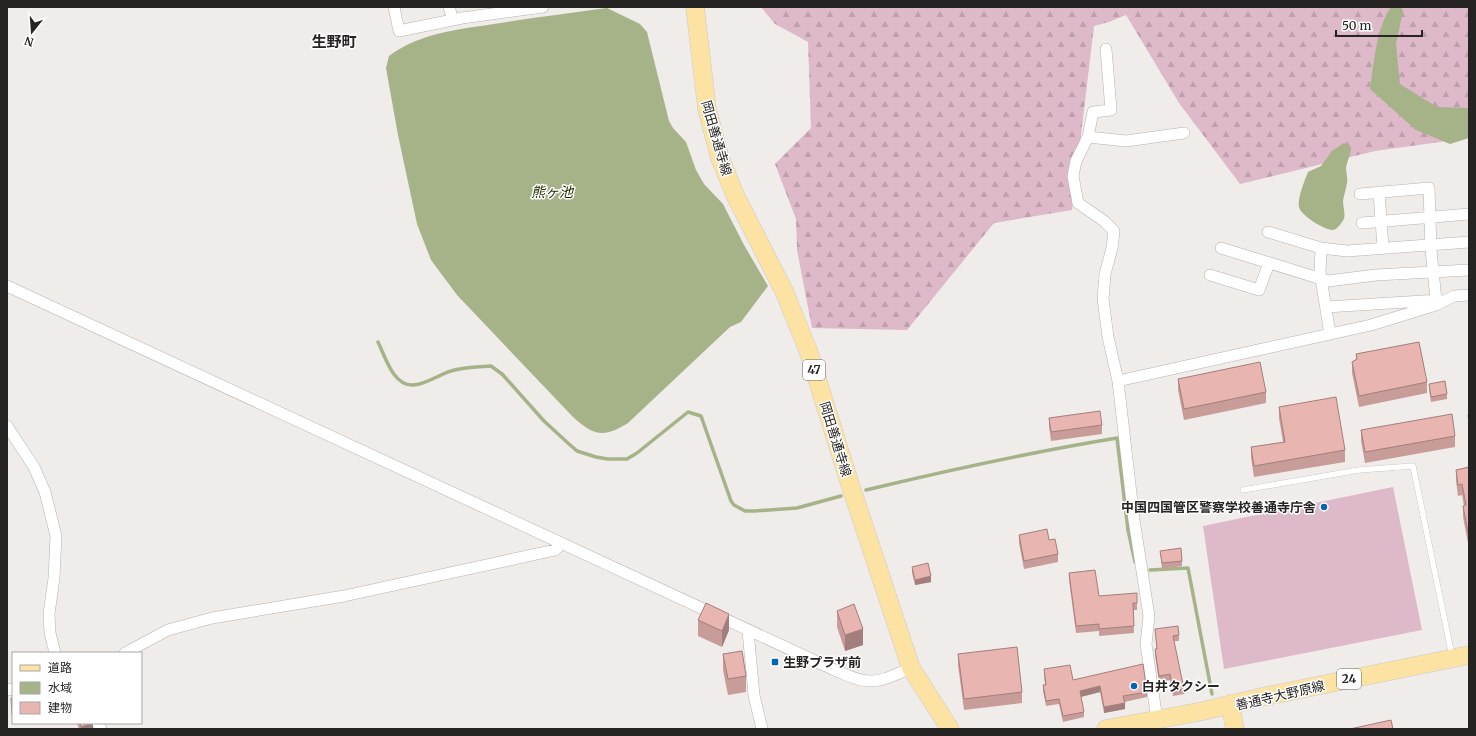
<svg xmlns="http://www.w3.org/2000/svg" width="1476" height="736" viewBox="0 0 1476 736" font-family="Merriweather,'Noto Sans JP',serif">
	<defs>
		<pattern id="forest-firs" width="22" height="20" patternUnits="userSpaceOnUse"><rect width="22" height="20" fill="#deb9c9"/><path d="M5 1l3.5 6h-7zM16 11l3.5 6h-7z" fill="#be9fac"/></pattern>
	</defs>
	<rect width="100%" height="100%" fill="#efecea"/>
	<path fill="url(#forest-firs)" d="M761,7H1469V138L1375,151L1240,184L1179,103L1126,15L1109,22L1094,26L1072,210L994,223L907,330L812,328L797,250L796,219L775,164L811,128L808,42L775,24Z"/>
	<path fill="#deb9c9" d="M1393,487L1422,630L1224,669L1203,526Z"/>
	<path fill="#a6b389" d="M1391,7H1401L1403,11L1396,44L1400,84L1437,107L1469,108V138L1450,144L1416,130L1370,89C1374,64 1376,28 1391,7Z
		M607,8L640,24L647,32L669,121L673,128L686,142L696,170L704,184L723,204L744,245L768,286L741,322L730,327L628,423C604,438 594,436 573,417L457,295L431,260L417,224L398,135L386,68L389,56C421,32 462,29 501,23C536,17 572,13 607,8Z
		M1344,143L1351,147C1351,154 1347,161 1346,168C1346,173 1348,178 1347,183C1346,189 1344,195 1343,201C1343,209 1347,216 1342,222C1340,225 1337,229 1333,230C1326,231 1300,215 1299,207C1297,198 1305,180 1308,172L1321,166L1332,151Z"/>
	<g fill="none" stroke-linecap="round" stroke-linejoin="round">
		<path stroke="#a6b389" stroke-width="3.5" d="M378,342C385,356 393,386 413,385C425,385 440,374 451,371C464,367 478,367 491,366L502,374L544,421L569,444L577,451L596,457L608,459H627L637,453L688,412L701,416L731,501L734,505L745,511H755L797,508L841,496
			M866,490C949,470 1032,452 1117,438L1128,530L1135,562
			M1150,570L1188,568L1212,694"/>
		<g stroke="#b5b2b0" stroke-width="6">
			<path id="lane" d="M1243,490L1359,470L1413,466L1452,656"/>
		</g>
		<g stroke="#b5b2b0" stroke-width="12">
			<path id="street" d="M394,7L399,31L462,18L543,7
				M449,7L453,20
				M1106,49L1111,110L1093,112L1088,137L1076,161L1073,176L1078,203L1104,221L1114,231L1112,248L1105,274L1103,299L1108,337L1118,381L1134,520L1149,616L1146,644L1157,720
				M1088,137L1126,141L1184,133
				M1379,192L1383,248
				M1360,194L1429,188L1431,250L1436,300
				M1362,223L1469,214
				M1268,232L1321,248L1347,251L1469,242
				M1221,248L1328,281L1376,275L1469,270
				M1321,248L1320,272L1330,334
				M1210,275L1259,290L1269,263
				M7,286L839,672C849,676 859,681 869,681C883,682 898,673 911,668
				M1326,307L1439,300
				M1118,381L1371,325L1436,305L1454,296L1469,295
				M7,426L34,467L45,492L56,536L54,578L49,614L50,633L55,653
				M748,631L754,695L762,729
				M125,653L168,630L212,618L344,596L555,550L561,544
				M7,690L13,689
				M97,723L101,729"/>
		</g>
		<g stroke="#cbcaca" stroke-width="19">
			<path id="primary" d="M695,7L707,109L720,158L735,195L784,291L808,350L848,478L911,668L950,729
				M1230,704L1235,729
				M1106,729L1203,711L1262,697L1469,655"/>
		</g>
		<use href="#lane" stroke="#fff" stroke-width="5.5"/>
		<use href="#street" stroke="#fff" stroke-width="11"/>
		<use href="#primary" stroke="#fce3a3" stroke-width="18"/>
	</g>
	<path fill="#c89c98" d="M1356,354L1427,382V393L1359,407L1352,373V362L1356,359Z
		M1178,379L1266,392V403L1184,420L1178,390Z
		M1429,384L1447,394V399L1431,402L1429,389Z
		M1279,407L1345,450V462L1254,477L1251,458V447L1283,442L1279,418Z
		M1469,414V427L1468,420V415Z
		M1049,418L1102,425V434L1051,441L1049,426Z
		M1361,430L1455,436V447L1365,463L1361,441Z
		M1469,467V548L1463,517V506H1464L1462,495L1458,496L1456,481V470Z
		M1019,535L1049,540L1058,554V562L1024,569L1019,543Z
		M1160,551L1182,561V566L1162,569Z
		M912,567L931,582L915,585L912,573Z
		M1069,573L1099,596L1137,603V610H1133L1134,633L1099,636V631L1076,633L1069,580Z
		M837,611L863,645L845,651L837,627Z
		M698,620L729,630L722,647L698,636Z
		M1155,629L1179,635V641H1174L1184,689V694L1173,696L1170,680L1159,682L1155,655V649H1157Z
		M723,654L746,676V692L728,695L723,670Z
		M958,654L1022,692V703L964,710L958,665Z
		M1044,669L1073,680L1147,692V697L1124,702L1125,709L1104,713L1100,692L1081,697L1084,712V717L1063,722L1059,704L1046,706L1043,691V685H1045L1044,675Z
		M11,698H13V719L12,720Z
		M77,723H93V729H79Z"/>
	<path fill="#a27f7c" d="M931,576V582L915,585V580Z
		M729,614V630L722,647V631Z
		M863,629V645L845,651V635Z
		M1100,686V692L1080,697V691Z
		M1125,703V709L1104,713V707Z
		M93,723V729H81V727Z"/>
	<path fill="#e8b5b1" stroke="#a27f7c" d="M1419,342L1427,382L1359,396L1352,362L1357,359L1356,354Z
		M1260,362L1266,392L1184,409L1178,379Z
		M1445,381L1447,394L1431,397L1429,384Z
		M1336,397L1345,450L1254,466L1251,447L1285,442L1279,407Z
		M1100,411L1102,425L1051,432L1049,418Z
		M1452,414L1455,436L1365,452L1361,430Z
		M1469,414V422L1468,415Z
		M1469,467V537L1463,506L1466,505L1462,484L1458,485L1456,470Z
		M1047,529L1049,540L1055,539L1058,554L1024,561L1019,535Z
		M1181,548L1182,561L1162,563L1160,551Z
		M928,563L931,576L915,580L912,567Z
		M1095,570L1099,596L1137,593V603H1133L1134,626L1099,629V624L1076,626L1069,573Z
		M706,603L729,614L722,631L698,620Z
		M854,604L863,629L845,635L837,611Z
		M1178,626L1179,635L1173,636L1184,689L1173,691L1170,674L1159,676L1155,649H1157L1155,629Z
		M1017,647L1022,692L964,699L958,654Z
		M742,651L746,676L728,679L723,654Z
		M1143,664L1147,692L1123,696L1125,703L1104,707L1100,686L1080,691L1084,712L1063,716L1059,699L1046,701L1043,685H1046L1044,669L1070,665L1073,680Z
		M11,698H13V714H12Z
		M1391,720L1393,729H1350Z
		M80,723H93L81,727Z"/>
	<g fill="#0265b2" stroke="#fff" stroke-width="1.5">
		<circle cx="1324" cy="507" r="4"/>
		<rect x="771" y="658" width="8" height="8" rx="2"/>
		<circle cx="1134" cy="686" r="4"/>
	</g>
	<g text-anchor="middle" stroke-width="3" stroke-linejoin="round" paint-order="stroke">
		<g fill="#fff" stroke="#666665" stroke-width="1">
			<rect x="803" y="360" width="22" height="20" rx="3"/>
			<rect x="1337" y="669" width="24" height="20" rx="3"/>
		</g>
		<g font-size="12" font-weight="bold" fill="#252423">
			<text x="814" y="374">47</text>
			<text x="1349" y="683">24</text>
		</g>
		<g font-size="13" fill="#252423" stroke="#fff">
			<text transform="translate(717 138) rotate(74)" y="5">岡田善通寺線</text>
			<text transform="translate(836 439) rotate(73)" y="5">岡田善通寺線</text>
			<text transform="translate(1280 695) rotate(-13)" y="5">善通寺大野原線</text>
		</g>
		<g font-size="13" font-weight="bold" fill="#252423" stroke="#fff" text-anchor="start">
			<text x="1316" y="512" text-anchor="end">中国四国管区警察学校善通寺庁舎</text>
			<text x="783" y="667">生野プラザ前</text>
			<text x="1142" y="691">白井タクシー</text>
		</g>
		<g font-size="14" font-style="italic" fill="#263100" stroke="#fff">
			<text x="552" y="197">熊ヶ池</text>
		</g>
		<g font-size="15" font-weight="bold" fill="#252423" stroke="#fff">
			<text x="334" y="47">生野町</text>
		</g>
	</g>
	<rect width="1476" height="736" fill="none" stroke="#252423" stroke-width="16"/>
	<rect x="12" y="652" width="130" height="72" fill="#ffffff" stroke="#a8a7a7"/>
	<rect x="20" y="665" width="20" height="6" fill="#fce3a3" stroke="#a8a7a7"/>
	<text x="48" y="672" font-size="12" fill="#252423">道路</text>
	<rect x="20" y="682" width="20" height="12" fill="#a6b389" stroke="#a8a7a7"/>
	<text x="48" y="692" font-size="12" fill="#252423">水域</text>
	<rect x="20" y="702" width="20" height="12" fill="#e8b5b1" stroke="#a8a7a7"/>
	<text x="48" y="712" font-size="12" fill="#252423">建物</text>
	<g transform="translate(32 32) rotate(197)" stroke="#ffffff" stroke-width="3" paint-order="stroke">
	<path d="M0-3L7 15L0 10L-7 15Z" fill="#252423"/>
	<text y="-6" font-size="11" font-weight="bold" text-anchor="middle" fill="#252423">N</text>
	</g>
	<path d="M1336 30v6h86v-6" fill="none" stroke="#252423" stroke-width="2"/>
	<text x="1342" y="30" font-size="12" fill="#252423" stroke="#ffffff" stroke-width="3" paint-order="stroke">50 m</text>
</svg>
